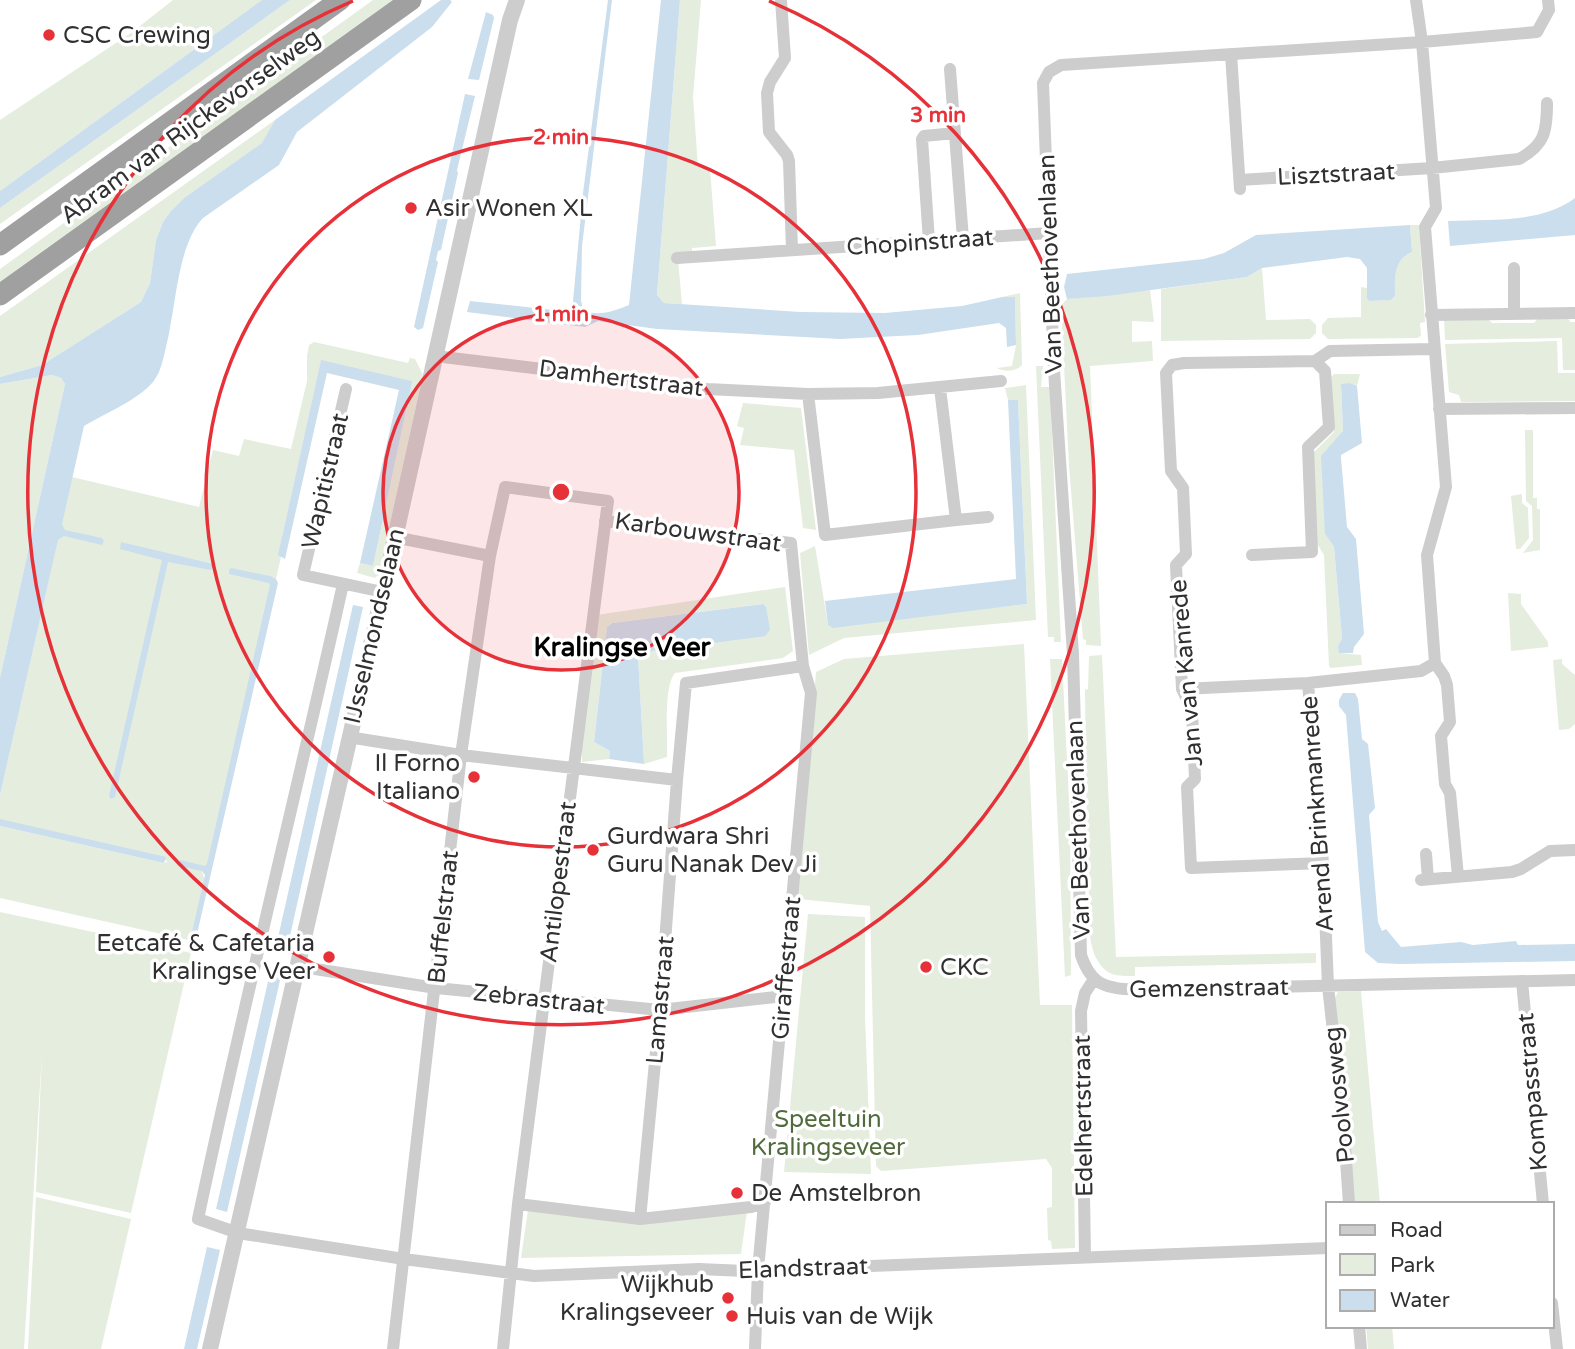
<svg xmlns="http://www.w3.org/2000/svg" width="1575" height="1349" viewBox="0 0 1575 1349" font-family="'Varela Round',sans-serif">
	<rect width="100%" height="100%" fill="#fff"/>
	<path fill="#e5edde" d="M173,0H262L0,191V120L131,33Z
		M290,0H316L0,224V208Z
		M373,0H394L0,285V269Z
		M680,0H701L693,97L698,167L710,169L716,246L692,248V259L678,260L682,304L664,303L657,295Z
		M275,120L263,143L184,198L171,211L163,222L156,240L150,283L141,302L42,365L0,377V316Z
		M1410,225H1419L1425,322L1420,323L1421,336L1417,338L1328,339L1322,333V325L1328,318L1361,317V287L1367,288V299L1370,301L1391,300L1395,296C1395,279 1393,260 1412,252Z
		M1262,268L1266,320L1310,319L1316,325V333L1310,339L1161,341V289L1247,277Z
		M1150,290L1154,322L1132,321V342L1152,341L1153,361L1090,366L1101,646L1086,645V640L1083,639L1069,465L1061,305L1067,299Z
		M1020,293L1022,365C1016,372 1004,372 997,368L1012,366L1016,345L1015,297H1002Z
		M1539,317H1566L1571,322H1575V370H1563L1562,338L1445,340L1444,319L1487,318L1492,323H1534Z
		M1557,341L1558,373H1575V401L1461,402L1459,395L1449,392L1445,344Z
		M314,342L408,363L410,358L415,359L423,375L379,574L375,578L357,573L360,563L373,566L412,383L411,381L321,361L282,537L285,539L210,870L202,871L206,885L193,941L0,898V826L164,863L168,861L0,822V795L72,477L199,507L213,450L239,456L244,439L291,449L307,381V356L309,345Z
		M1036,366H1043L1041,387H1050L1061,642H1054V637H1048Z
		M1334,374H1360L1357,386L1350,383L1341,385L1343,431L1325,534L1334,547L1342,638L1338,646L1340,653L1361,655L1362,665L1331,668L1329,666L1324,555L1316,542L1312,454L1334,432L1331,377Z
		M52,375L61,378L65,384L0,678V384Z
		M1026,385L1036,620L844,638L809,655L800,553L815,546L828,625L1027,604L1018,400H1008L1005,388Z
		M743,403L801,408L816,530L803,528L794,450L740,445L744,428L737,426Z
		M1525,430H1533V498H1537V509H1540V550L1523,553L1533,540L1532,506L1526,501Z
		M1522,494V503L1528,508L1529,538L1520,549H1516L1511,496Z
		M785,587L793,651L783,658L675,673C663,687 668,738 667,757L644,764L638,657L644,652L766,607L762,604L611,623L607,627L594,742L610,751L609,759L582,762L581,693L590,616Z
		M1508,593L1521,594V604L1548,642V647L1511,651Z
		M1024,644L1040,1005H1072L1075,1248L1052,1249L1051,1241L1048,1240L1047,1208L1052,1207V1168L1046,1159L881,1171L876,1166L870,906L798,899L816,672L844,659Z
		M1102,655L1116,957L1316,953V963L1135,967V976C1119,976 1107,977 1098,961C1087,944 1090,918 1089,898C1086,829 1086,759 1085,690L1088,689L1089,656Z
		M1050,659H1062L1070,820L1071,975L1065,977Z
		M1562,659V664L1575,675V724L1569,729L1559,730L1553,660Z
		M0,912L191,953L131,1213L36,1192L42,1053L24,1349H0Z
		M808,914L865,917V1017L871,1174L784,1172Z
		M1361,991L1380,1204H1354L1333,1002L1338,992Z
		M36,1197L131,1219L101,1349H28Z
		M528,1210L639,1223L747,1211L741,1254L521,1258Z
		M1366,1326H1392L1394,1349H1368Z"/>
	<path fill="#cadeed" d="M262,0H290L0,208V191Z
		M441,0H450L452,2L432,27L297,132L279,165L203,218C177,245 176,309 166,347C163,359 161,372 153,382C138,400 104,414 84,426L62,524L65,530L102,538L104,541L102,545L64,536L58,540L0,795V678L65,384L61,378L52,375L0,384V377L42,365L141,302L150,283L156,240L163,222L171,211L184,198L262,143L275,120Z
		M608,0H612L582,246L581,300L583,310C598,317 615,311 629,305L661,0H680L657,295L664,303L800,312L885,313L962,306L1002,297H1015L1016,345L1007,347L1006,328L999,323L918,335L840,339L657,329L598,321L585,327L467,312L470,301L572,312L583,193Z
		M486,12L493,15L494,18L479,80L468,79Z
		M465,94L475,96L457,170L458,173L441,250L438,251L436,260L438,262L425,319L423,328L418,330L414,327Z
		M1575,198V235L1450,246L1448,221C1490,219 1540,224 1575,198Z
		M1410,225L1412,252C1393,260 1395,279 1395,296L1391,300L1370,301L1367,299V268L1360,259L1347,257L1262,268L1247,277L1107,296L1067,299L1064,287L1067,274L1204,259L1224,253L1256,235Z
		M321,360L412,381V383L373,566L360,563L399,390L327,373L285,559L278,555Z
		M1350,383L1357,386L1362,443L1341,455V458L1347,527L1356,539L1364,634L1354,647L1353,653H1339L1338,646L1342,638L1334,547L1325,534L1321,456L1343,431L1341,384Z
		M1008,400H1018L1027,604L833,628L828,625L825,601L1016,579Z
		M121,542L213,564L214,566L211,570L168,562L115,797L111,799L109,796L162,560L120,549Z
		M231,568L270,576L276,579L278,583L197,934L192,932L205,875L202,871L179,866L180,860L205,866L207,864L270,585L269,583L229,574V570Z
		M763,604L766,607L770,630L765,636L644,652L638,657L644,764L609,759L610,751L594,742L607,627L612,623Z
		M353,605L363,607L288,945L277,942Z
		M1343,693H1355L1358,699L1362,739L1368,744L1375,808L1369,815L1378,922L1382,931L1386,929L1401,947L1461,942L1473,945L1516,941L1518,945L1575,944V961L1401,964L1378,963L1365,952L1346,715L1339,706V700Z
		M0,819L166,857L164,863L0,826Z
		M270,973L281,976L227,1212L216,1209Z
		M207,1247L220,1250L197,1349H184Z"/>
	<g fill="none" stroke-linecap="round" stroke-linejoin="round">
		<path stroke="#cdcdcd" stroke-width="12" d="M781,0L785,58L770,82L767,93L769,132L787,155L789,161L792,250
			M1548,0L1549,10L1537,32L1422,42L1061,65L1049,72L1043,83L1054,370L1073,654L1081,955C1092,988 1108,988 1139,990L1575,980
			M1231,54L1240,189
			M950,69L963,239
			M1240,180L1432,168L1519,159C1545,145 1547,131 1547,103
			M929,241L922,139L924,136L955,133
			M677,258L1049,233
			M1514,268V314
			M1431,315L1575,313
			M435,356L707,389L808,394L878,393L1001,381
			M346,389L303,575L383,592
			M808,394L825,535L956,520L940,388
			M1439,409L1575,408
			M956,520L988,517
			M605,521L791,543L803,666L811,693L758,1270L755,1349
			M394,537L490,556
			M1252,555L1312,552L1308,447L1329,427L1325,371L1315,361
			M343,584C296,795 243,1006 198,1219L238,1233L404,1259L534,1276L699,1269L745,1271L1328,1248
			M1435,663L1444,676L1447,685L1450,722L1441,736L1445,784L1450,793L1458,876
			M1308,683L1421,671L1435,663L1427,555L1446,487L1425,227L1436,208L1422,42L1416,0
			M1182,689L1308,683L1323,863L1328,986L1344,1131L1349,1204
			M348,737L461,755L677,780L686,683L803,666
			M1426,854L1428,879
			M1323,863L1191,868L1187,787L1195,779L1192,710L1182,689L1176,565L1186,554L1183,488L1171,471L1166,373L1172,365L1184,363L1315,361L1330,351L1433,349
			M1421,880L1512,872L1521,869L1550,851L1575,850
			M296,966L436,988L660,1010L784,996
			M1522,981L1543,1204
			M518,1204L640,1219L751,1207L765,1202
			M640,1219L660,1010L677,780
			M1085,1256L1081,1011L1085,993L1094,979
			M1552,1303L1557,1349
			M1359,1326L1361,1349
			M393,1349L461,755L490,556L505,487L608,501L518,1204L503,1349"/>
		<path stroke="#cdcdcd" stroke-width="16" d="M210,1349L383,592L510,20L517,0"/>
		<path stroke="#a0a0a0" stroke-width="21" d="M0,245L340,0
			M0,295L411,0"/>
	</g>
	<circle cx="561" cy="492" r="178" fill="#e73139" fill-opacity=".12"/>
	<g fill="none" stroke="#e73139" stroke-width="3.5">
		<circle cx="561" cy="492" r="178"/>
		<circle cx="561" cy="492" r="355"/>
		<path d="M769 1A533 533 0 1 1 353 1"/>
	</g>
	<g fill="#e73139" stroke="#fff" stroke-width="2.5">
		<circle cx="49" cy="35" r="7"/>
		<circle cx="411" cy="208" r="7"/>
		<circle cx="474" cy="777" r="7"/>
		<circle cx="593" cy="850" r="7"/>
		<circle cx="329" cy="957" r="7"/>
		<circle cx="926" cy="967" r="7"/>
		<circle cx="737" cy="1193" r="7"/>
		<circle cx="728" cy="1298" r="7"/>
		<circle cx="732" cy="1316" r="7"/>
	</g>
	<g text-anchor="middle" stroke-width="7" stroke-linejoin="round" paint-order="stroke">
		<g font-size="24" fill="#303030" stroke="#fff" text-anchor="start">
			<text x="63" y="43">CSC Crewing</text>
			<text x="425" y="216">Asir Wonen XL</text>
			<text x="460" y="771" text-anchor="end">Il Forno<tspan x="460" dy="28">Italiano</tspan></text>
			<text x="607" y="844">Gurdwara Shri<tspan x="607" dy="28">Guru Nanak Dev Ji</tspan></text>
			<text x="315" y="951" text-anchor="end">Eetcafé &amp; Cafetaria<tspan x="315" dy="28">Kralingse Veer</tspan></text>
			<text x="940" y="975">CKC</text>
			<text x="751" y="1201">De Amstelbron</text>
			<text x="714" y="1292" text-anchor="end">Wijkhub<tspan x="714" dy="28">Kralingseveer</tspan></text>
			<text x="746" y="1324">Huis van de Wijk</text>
		</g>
		<g font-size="24" fill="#303030" stroke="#fff">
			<text transform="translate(190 126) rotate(-36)" y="8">Abram van Rijckevorselweg</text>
			<text transform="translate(1336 174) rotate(-3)" y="8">Lisztstraat</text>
			<text transform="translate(920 242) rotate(-4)" y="8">Chopinstraat</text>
			<text transform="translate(1050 264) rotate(-92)" y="8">Van Beethovenlaan</text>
			<text transform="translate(621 378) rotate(7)" y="8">Damhertstraat</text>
			<text transform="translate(325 481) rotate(-77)" y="8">Wapitistraat</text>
			<text transform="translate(698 532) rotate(8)" y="8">Karbouwstraat</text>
			<text transform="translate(374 626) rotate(-77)" y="8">IJsselmondselaan</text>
			<text transform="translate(1186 673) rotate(-95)" y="8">Jan van Kanrede</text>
			<text transform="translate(1317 814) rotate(-94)" y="8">Arend Brinkmanrede</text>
			<text transform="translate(1078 830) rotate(-92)" y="8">Van Beethovenlaan</text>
			<text transform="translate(558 882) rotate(-83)" y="8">Antilopestraat</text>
			<text transform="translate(443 917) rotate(-84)" y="8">Buffelstraat</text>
			<text transform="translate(786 968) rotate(-85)" y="8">Giraffestraat</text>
			<text transform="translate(1209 988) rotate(-1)" y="8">Gemzenstraat</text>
			<text transform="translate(539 999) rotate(6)" y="8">Zebrastraat</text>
			<text transform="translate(660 1000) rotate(-85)" y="8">Lamastraat</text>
			<text transform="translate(1532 1092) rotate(-95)" y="8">Kompasstraat</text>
			<text transform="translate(1339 1095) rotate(-96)" y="8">Poolvosweg</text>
			<text transform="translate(1083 1116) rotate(-91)" y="8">Edelhertstraat</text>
			<text transform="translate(803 1268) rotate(-2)" y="8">Elandstraat</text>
		</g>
		<g font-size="24" fill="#516c3c" stroke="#fff">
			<text x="828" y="1127">Speeltuin<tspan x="828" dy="28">Kralingseveer</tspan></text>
		</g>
		<g font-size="26" font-weight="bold" fill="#000" stroke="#fff">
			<text x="622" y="656">Kralingse Veer</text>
		</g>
	</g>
	<circle cx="561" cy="492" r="10" fill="#e73139" stroke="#fff" stroke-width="3.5"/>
	<g font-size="21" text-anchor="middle" font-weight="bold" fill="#e73139" stroke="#fff" stroke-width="7" stroke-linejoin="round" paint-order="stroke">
		<text x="938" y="122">3 min</text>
		<text x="561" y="144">2 min</text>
		<text x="561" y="321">1 min</text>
	</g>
	<rect x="1326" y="1202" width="228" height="126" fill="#ffffff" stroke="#acacac" stroke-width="2"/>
	<rect x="1340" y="1225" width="35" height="10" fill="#cdcdcd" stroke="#acacac" stroke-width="2"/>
	<text x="1390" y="1237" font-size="21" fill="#303030">Road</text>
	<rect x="1340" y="1254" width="35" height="21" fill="#e5edde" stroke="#acacac" stroke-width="2"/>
	<text x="1390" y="1272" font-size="21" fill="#303030">Park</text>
	<rect x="1340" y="1290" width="35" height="21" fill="#cadeed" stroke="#acacac" stroke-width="2"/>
	<text x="1390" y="1307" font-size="21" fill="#303030">Water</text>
</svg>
